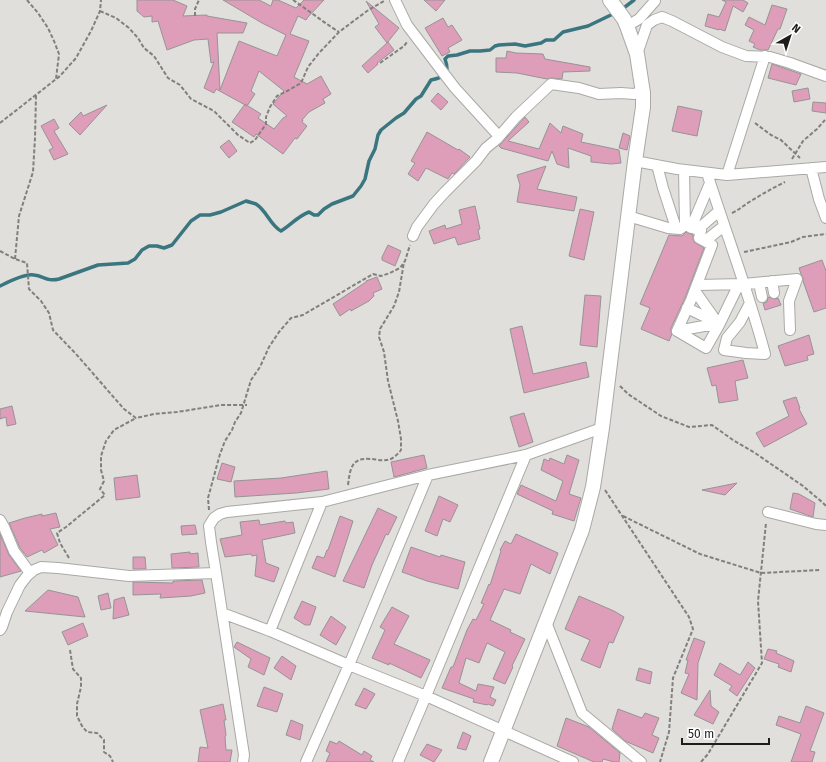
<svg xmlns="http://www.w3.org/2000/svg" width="826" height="762" viewBox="0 0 826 762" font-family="'Fira Sans',sans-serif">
	<rect width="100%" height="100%" fill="#e0dfdb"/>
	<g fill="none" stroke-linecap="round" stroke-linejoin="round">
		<path stroke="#3a767f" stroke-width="3.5" d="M621,10L634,0
			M0,286C8,282 25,273 34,275C44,276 47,282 59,279L98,265L128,263L135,259L142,250L149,246H157L164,248L172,245L191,221L200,215H210L221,212L246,201C249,202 253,203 256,204C267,211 270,225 281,231C291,225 298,216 309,212L314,215H318L324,209L332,204L353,196L361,186L365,179L369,161L375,149L378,135L381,130L396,118L404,113L416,99L421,96L431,80C446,77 450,73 445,59L448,56L457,55L470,51H480L490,50L495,46L499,45L515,44L525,46L541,43L546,40H554L563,32L588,26L615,13"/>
	</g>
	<path fill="#de9db9" stroke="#979495" d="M137,0H173L187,6L183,16L207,15V16L247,23L243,33H217L220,90L239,41L277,56L286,35L262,23L223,0H259L271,6L273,0H278L296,8L304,0H324L308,17L306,20L298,16L290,34L309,41L294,77L307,84L321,76L331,94L323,99L325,103L309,112L302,120H303L302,122L307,126L297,139L295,138L283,154L256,134L254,137L232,122L245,104L261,114L258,118L274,129L283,118L287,116L273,104L284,91L259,71L251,91L255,94L247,106L216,89L214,93L204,88L214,62L211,63L208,39L194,40L167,50L158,21L152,22V16L144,17L137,11Z
		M424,0H445L436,11Z
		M722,0H743L748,3L743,12L733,6L725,31L719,29V30L705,26L708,14L719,17L726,2Z
		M366,1L399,28L387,43L375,27L379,24Z
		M772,5L787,9L780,29H778L768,50H760L753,47L755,44L749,41L754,30L745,25L749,17L765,25Z
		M443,18L448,27L452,25L462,40L448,48L450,52L442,56L425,28Z
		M388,42L394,50L377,63L378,64L368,73L362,66Z
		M507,51L516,53L543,54L545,59L590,67V71L563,72L562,79L552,78L547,79L517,73L496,72V58H506Z
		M772,64L801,74L796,85L768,78Z
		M808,88L810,99L794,102L792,91Z
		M438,93L448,102L441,110L431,101Z
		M813,102L826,103V113L812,111Z
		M107,105L80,135L69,124L81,112L83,116Z
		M678,106L702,111L697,136L672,131Z
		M525,117L529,122L508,141L539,149L550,123L561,133L563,126L583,134L581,142L610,148L619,150L621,163L611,164L591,162V156L568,148L569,168L557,164L552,151L548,161L501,148L499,146Z
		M54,119L59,128L54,131L68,154L54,160L49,150L53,148L41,126Z
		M427,132L458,150L459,149L470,157L454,174L452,173L448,179L426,168L418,181L408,174L415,163L411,161Z
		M623,133L630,136L627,150L619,148Z
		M229,140L237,151L229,158L220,147Z
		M546,166L537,189L577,197L574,211L517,202L520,185L517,175Z
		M475,206L480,229L478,230L480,239L458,245L455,237L434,244L429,231L445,225L446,229L462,224L459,210Z
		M580,209L594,212L584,260L569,256Z
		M686,232L693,235V239L694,242L704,248L685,298L671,328V332L672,334L669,341L641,329L650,308L640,304L669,235L682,236Z
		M388,245L401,251L395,266L382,260V257Z
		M822,260L826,271V308L814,312L803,281V278L801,274L799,268Z
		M377,277L382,289L373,293L374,296L369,301L351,311L350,309L340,316L333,304L366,282V281Z
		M585,295L601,296L597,347L580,345Z
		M768,297L775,299L778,298L781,305L765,310L763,303L767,302Z
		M522,326L533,374L586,362L589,377L524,393L510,329Z
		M809,335L814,354L807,356L808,360L785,366L778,346Z
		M743,360L748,378L735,381L738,400L719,403L716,385L712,386L707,368Z
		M796,397L800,408L799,409L807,424L764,447L756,433L789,416L783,401Z
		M12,406L16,424L7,426L6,417L0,419V409Z
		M524,413L533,442L519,447L510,417Z
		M424,455L427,468L394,477L391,462Z
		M567,455L579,460L569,494L581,498L574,521L552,514L553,511L517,494L521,485L556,501L563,481L541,470L544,459L549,461L550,458L564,464Z
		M222,463L235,467L231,482L217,479Z
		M327,471L329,489L296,493L235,497L234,481L281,478Z
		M137,475L140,497L116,500L114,478Z
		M737,483L725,495L702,490Z
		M793,493L799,494L815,503L813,517L790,509Z
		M439,496L458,505L450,522L443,519L437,536L425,531Z
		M378,508L397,517L388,535L386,534L372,565L364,588L343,581Z
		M56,513L60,527L50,529L58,545L44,553L42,550L27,557L20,548L9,523L25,518L42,514V516Z
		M340,516L353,521L335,577L312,568L317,556L324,558L327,550H328Z
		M259,520L260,525L285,521L286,523L293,522L295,533L262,540L266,563L279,568L274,582L255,576L257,555L252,556L251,554L225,557L220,539L242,535L240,522Z
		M195,525L197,534L182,535L181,526Z
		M0,534L9,555L21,571L0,577Z
		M516,534L558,553L550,574L531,564L520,594L504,589L490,620L511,630L510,632L525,639L512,666L513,667L505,684L493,679L505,652L487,643L479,663L466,658L459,683L476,691L478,684L494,687L490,697L496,700L493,706L488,704L487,705L473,702L474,699L442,688L451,667H453L467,630L473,619L476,620L484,604L481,603L489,584L490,585L501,551L500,550L505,541L511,544Z
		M411,547L440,557L441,555L465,562L458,589L427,581L402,572Z
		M190,552V554L198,553L199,567L172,568L171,554Z
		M133,557H145L146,569H133Z
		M202,580L205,593L191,596L160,598L161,594L133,595V582L173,583V581Z
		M48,590L78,597L85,617L25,611Z
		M108,593L111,608L101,610L98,596Z
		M579,596L614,611L624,617L613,643L609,642L600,668L581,660L590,640L565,629Z
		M124,597L129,615L113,619L114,600Z
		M302,601L316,607L310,625H305L294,618Z
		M392,607L409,616L394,644L430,660L421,678L389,663V665L372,658L385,630L380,627Z
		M331,616L346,627L336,645L320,635Z
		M83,623L88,636L68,645L62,632Z
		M694,638L705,642L698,663L697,700L681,693L689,674L685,673L688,660H686Z
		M237,642L270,658L264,675L248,667L251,659L234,647Z
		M768,649L777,651L776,653L794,661L791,672L778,667L779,664L764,659Z
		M282,656L296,666L291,680L274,668Z
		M748,662L755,668L737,696L729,690L732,686L714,675L720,663L740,675Z
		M639,668L652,672L650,684L636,680Z
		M264,687L283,694L277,712L257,706Z
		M364,688L375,694L366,709L355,705Z
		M710,690L711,706L719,712L713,724L694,715Z
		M223,704L226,720H224L226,735L225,737L226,750H232L230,762H198L200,747L208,748L200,710Z
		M806,706L824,713L810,751L815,752L812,762H791L801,734L776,725L779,716L800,723Z
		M618,709L642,718L645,713L659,718L652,735L659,738L653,753L625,741L612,729Z
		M566,718L589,727L620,753L619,762H614L603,759L602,762H594L557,746Z
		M291,720L303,725L300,740L286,735Z
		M463,732L471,736L466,750L457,748Z
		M330,741L337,744L339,741L362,755L364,751L372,756L370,760L374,762H326L330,753L326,751Z
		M427,744L442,750L434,762L420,755Z"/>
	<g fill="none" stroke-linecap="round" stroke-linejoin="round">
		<g stroke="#aaa9a6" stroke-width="12">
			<path id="street" d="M395,0L407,25L445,75L455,88L496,133L498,136L497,139
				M627,26L639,19L655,1
				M637,54L647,25L654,20L662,17L672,21L722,47L746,56L770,57L790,63L826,76
				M635,161L677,169L727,175L826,167
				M657,165L663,188L676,228
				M811,168L819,199L826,218
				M684,170L685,225
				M707,173C726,233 749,293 765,354L746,353L724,350L727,338L740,322L750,303
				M727,175L765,56
				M628,216L668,228L680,229L685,225L701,231L699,238L712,245L691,300L677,331L706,348L719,325L704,326L677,331
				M691,228L710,183
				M697,230L719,211
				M413,236L417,227L434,204L445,192L476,161L486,148L497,139L516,117L551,84L579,88L599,94L621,93L634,94L643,91
				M705,241L724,226
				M772,281L774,293
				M759,283L762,297
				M697,285L744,284L797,279L789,301L790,330
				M695,291L719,325L739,284
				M687,308L716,322
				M768,512L816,524L826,525
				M0,520L4,527L14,551L30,573
				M222,613L270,631L349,665L426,696L573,762
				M546,622L582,713L641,762
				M0,630L2,627L7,612L20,585L27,576L34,570L41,567L58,568L129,576L216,573
				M270,631L322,502
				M243,762L244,755L216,573L211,542L209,526L214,518L220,514L227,512L322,502L428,475L526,455L602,428
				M306,762L349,665L428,475
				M398,762L426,696L526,455"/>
		</g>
		<g stroke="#aaa9a6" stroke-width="16">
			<path id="secondary" d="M491,762L582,530L593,487L602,428L635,161L643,107V93L637,54L627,26L624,19L610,0"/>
		</g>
		<path stroke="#81807d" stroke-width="2" stroke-dasharray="4 2" stroke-linecap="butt" d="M27,0L38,13L48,28L54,41L59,54L56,79
			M293,0C308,10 323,22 339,32
			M100,11L116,18L129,28L138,38L144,48L154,56L168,78L180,85L191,99L214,111L238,135L250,143L255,140L266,124V117L270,107L277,96L289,90L301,83L308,67L319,53L339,32L367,11L384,1
			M195,16V9L199,0
			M380,63L404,46L407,42
			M0,123L60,76L76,58L91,31L100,11L101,0
			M755,123L771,135L781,140L800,158
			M792,159L803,141L817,129L825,120
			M732,213C739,210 744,205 751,201C762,194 773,188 785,182
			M0,251L15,259L27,263L29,289L41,301L49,313L53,330L76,354L124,409L136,418L154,414L177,412L221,405H247
			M744,252L791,242L803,237L826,234
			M15,259L19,216L33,172L35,138L36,95
			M620,386L628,394L661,416L689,427L712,425L733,440L755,453L803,486L822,502L826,506
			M348,485C350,470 351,457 370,459C375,459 381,461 386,460C392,460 397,455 401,450V439L398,421L388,381L384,352L379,337L380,329L394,306L399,292L404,262
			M605,490L689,617L693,629L673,678L669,732L660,762
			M209,510L208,498L220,454L225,441L232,430L235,422L241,413L251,380L260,367L269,347L279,332L291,318L303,315L373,274L381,276L390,273L400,268L405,261L410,245
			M623,516L700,554L761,573L820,570
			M69,558L60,543L57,533L66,527L105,495L100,489L104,481L101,470V456L106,441L114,430L136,418
			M70,650L73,669L81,678V687L77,704V716L82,726L87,732L97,733L104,740V752L110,756L113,762
			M701,762L708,754L762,663L758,601L766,523"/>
		<use href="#street" stroke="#fff" stroke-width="10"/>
		<use href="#secondary" stroke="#fff" stroke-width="14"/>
	</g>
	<g transform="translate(790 36) rotate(39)" stroke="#ffffff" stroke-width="3" paint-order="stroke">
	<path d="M0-3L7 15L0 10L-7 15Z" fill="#1e1d1c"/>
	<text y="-6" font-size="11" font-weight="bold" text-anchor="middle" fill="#1e1d1c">N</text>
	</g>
	<path d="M682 738v6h87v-6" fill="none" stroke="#1e1d1c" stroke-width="2"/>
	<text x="688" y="738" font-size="12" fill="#1e1d1c" stroke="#ffffff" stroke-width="3" paint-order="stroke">50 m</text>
</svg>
